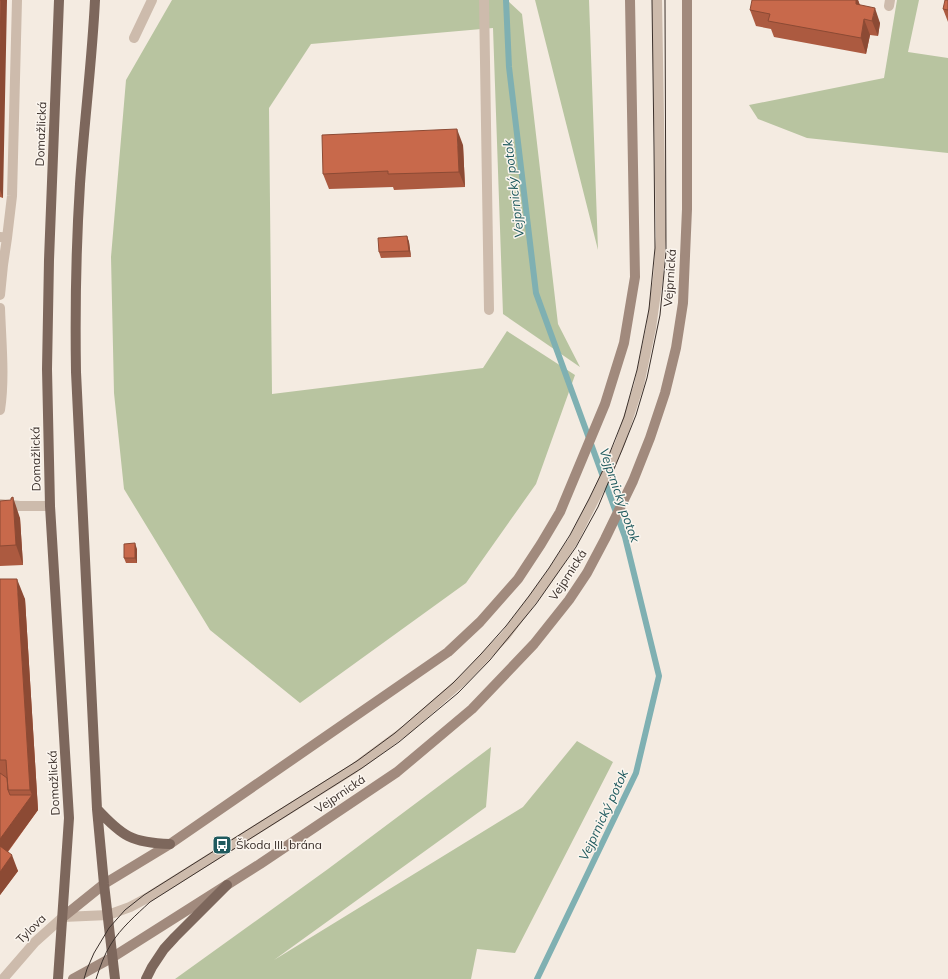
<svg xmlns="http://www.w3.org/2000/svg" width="948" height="979" viewBox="0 0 948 979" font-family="Mulish,sans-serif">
	<rect width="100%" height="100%" fill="#f4ebe1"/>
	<path fill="#b8c4a0" d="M172,0H507L522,14L558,324L580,367L503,314L493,28L311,44L269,108L272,394L483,368L507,331L575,375L536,484L466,583L300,703L210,630L124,489L114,393L111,257L126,80Z
		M535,0H589L598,250Z
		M897,0H919L908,52L948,58V153L807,138L758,119L749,105L884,78Z
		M577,741L613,762L515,953L477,949L471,979H175L328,869L491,747L486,807L274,960L523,807Z"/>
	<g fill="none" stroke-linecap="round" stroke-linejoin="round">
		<path stroke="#7fb0b2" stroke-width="6" d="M506,0L509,67L536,293L625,537L659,676L636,773L537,979"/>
		<path stroke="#cdbbac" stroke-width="10" d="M484,0L489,310
			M134,38L152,0
			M0,237L7,238L12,196L17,0
			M0,295L3,265L7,238
			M0,308C1,340 5,378 0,410
			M0,504L20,506H50
			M63,917L108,915L130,907L147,898L353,769L407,729L463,680L506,635L547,580L573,541L599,490L620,443L626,425L639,385L651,328L658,278L661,237L657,0"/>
		<path stroke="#cdbbac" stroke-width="10" d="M889,6L890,0"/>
		<path stroke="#cdbbac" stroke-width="10" d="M3,979L35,942L63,917"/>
		<path stroke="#a18a7d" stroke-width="10" d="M63,917L104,884L170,844L448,652L480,622L518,579L541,544L560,512L605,404L624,343L635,277L630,0
			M73,979L113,957L260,864L397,772L472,709L534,644L569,600L587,573L605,539L633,481L650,438L665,393L676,348L683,303L687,209V0"/>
		<path stroke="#7d675c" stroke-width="10" d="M95,0C92,62 84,123 80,184C76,247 75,310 76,372L97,809L104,884L115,979
			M97,809C122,836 132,843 170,844
			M58,979L69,818L50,506L47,369L49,260L59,0
			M146,979L152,967L164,949L175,937L227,885"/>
		<path stroke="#3b302b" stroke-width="1" d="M84,979L87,969L94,953L109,928L125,910L144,895L357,761L395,733L453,683L481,654L506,626L529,596L549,568L570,535L589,499L603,470L624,417L637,370L649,309L655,248L654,147L652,0
			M96,979C100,967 104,955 111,944C121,928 136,915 150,902L362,768L399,742L458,693L490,660L536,604L576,547L598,507L622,450L636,415L647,378L660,315L666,252L665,0"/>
	</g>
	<path fill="#ac5a40" d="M0,0L3,198L0,197Z
		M858,0L860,5L880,23L878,36L870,35L866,54L774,37L771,29L756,26L750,10Z
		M948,0V22L943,9Z
		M463,145L465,187L394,190L393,187L329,189L323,174Z
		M407,236L409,242L411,257L381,258L379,252Z
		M0,501L20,518L23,565L0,566Z
		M137,549V563H126L124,558Z
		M0,579L25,599L38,810L8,852L18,871L0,895Z"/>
	<path fill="#8c4a34" d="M1,0H7L3,198L0,190V46Z
		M856,0H858L862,12L856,4Z
		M875,8L880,23L878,36L872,21Z
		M864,19L870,35L866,54L861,38Z
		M457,129L463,145L465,187L459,172Z
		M407,236L409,242L411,257L409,251Z
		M13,497L20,518L23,565L16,545Z
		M135,543L137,549V563L135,558Z
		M17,579L25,599L38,810L30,790Z
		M32,795L38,810L2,859L0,853V839Z
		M12,855L18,871L0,895V872Z"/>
	<path fill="#c8694b" stroke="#8c4a34" d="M0,0H1L0,46Z
		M752,0H856V4L875,8L872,21L864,19L861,38L768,21L770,14L750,10Z
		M945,0H948V10L943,9Z
		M457,129L459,172L388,174V171L323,174L322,135Z
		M407,236L409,251L379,252L378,238Z
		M13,497L16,545L0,546V501L11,500V498Z
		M135,543V558H124V544Z
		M0,579H17L30,790H8L6,760H0Z
		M0,773L7,778L8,790L10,795H32L0,839Z
		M0,846L12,855L0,872Z"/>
	<defs>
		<g id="bus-square" transform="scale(1)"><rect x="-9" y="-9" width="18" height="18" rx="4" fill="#1f5a5e" stroke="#fbf5ee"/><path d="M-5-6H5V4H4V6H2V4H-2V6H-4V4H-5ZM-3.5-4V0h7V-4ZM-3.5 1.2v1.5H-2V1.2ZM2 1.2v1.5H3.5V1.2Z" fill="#fff"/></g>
	</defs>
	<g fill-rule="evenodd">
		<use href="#bus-square" x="222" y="845"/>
	</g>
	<g text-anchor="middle" stroke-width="3" stroke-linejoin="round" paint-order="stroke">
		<g font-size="12" fill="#3b302b" stroke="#fbf5ee">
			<text transform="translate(41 134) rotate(-88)" y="4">Domažlická</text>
			<text transform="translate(670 278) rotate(-86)" y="4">Vejprnická</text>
			<text transform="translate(36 459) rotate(-91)" y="4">Domažlická</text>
			<text transform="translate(568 575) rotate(-57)" y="4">Vejprnická</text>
			<text transform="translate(54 783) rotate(-93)" y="4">Domažlická</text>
			<text transform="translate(340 794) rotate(-34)" y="4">Vejprnická</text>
			<text transform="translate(31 929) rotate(-45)" y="4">Tylova</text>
		</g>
		<g font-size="12" fill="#3b302b" stroke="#fbf5ee" text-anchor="start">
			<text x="236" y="849">Škoda III. brána</text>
		</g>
		<g font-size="13" font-style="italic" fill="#1f5a5e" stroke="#fbf5ee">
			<text transform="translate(513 189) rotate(-97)" y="5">Vejprnický potok</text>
			<text transform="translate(620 495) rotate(71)" y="5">Vejprnický potok</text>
			<text transform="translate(603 815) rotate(-65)" y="5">Vejprnický potok</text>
		</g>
	</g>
</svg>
